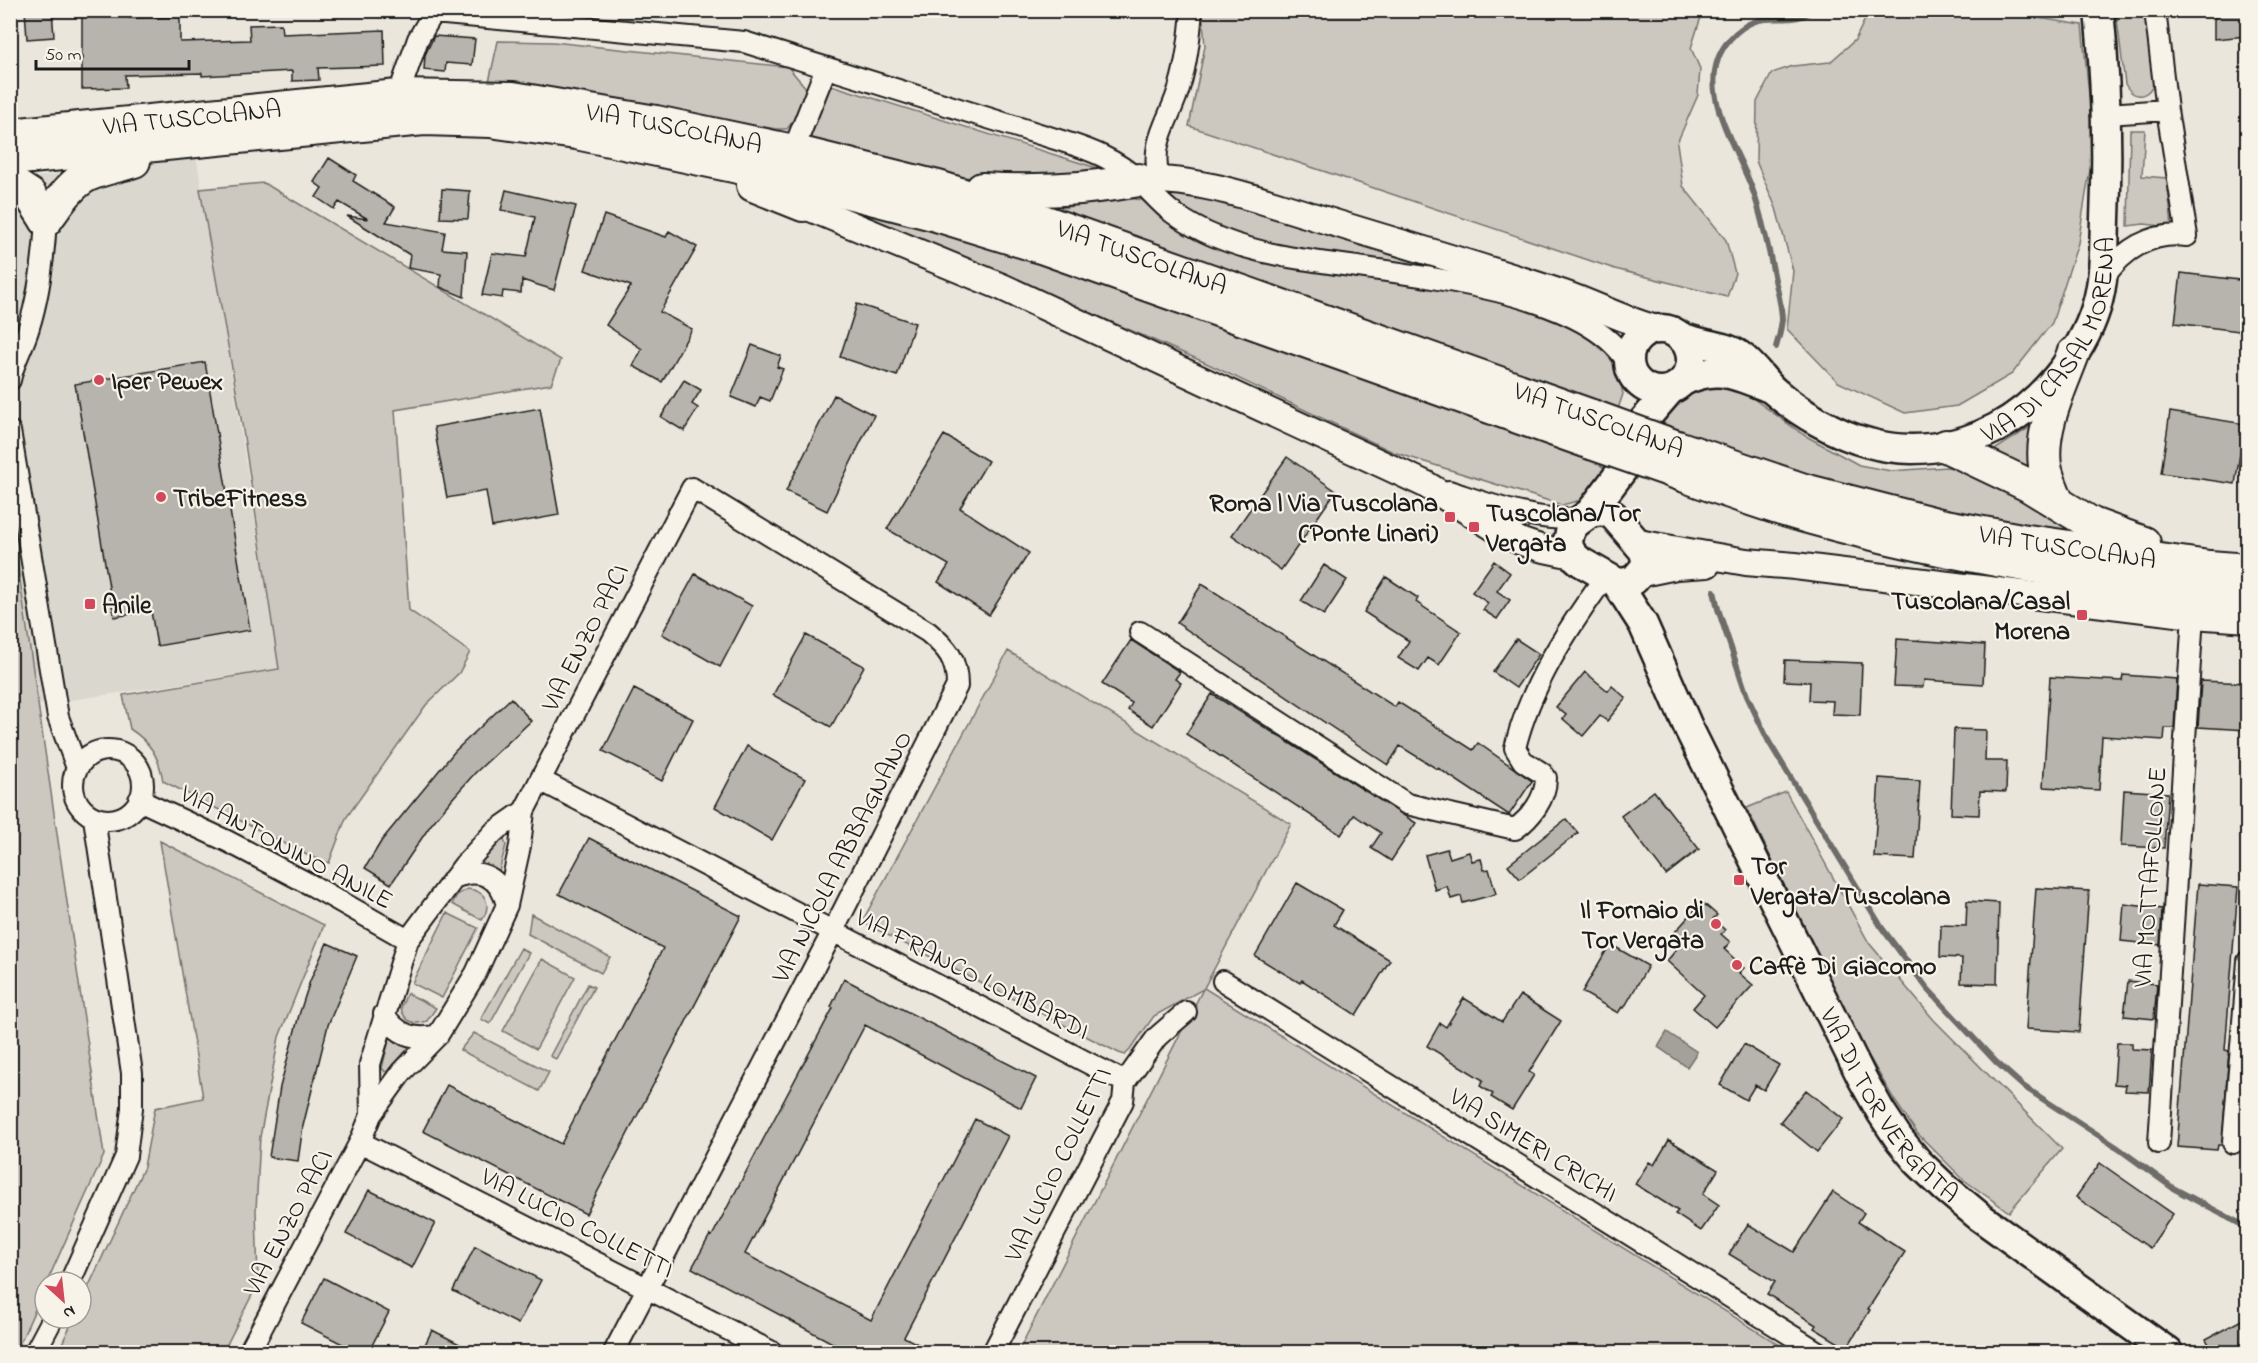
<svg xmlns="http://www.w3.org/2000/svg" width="2258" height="1363" viewBox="0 0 2258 1363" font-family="'Indie Flower',sans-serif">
	<rect width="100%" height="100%" fill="#eae6dc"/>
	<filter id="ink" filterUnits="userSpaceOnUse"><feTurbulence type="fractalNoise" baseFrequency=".0167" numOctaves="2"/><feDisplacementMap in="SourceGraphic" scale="12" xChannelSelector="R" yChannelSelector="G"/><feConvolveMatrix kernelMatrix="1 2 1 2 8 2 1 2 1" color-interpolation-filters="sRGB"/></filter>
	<g filter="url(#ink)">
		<path fill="#dad7ce" d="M196,154L279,669L37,705L10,522V181Z"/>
		<path fill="#ccc8c0" stroke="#74726e" stroke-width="1.5" d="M1202,11H1707L1701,17L1691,48L1700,69L1698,95L1677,143L1683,186L1726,240L1735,273L1727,297L1615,269L1189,126L1205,46Z
			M1869,11H1996L2082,25L2094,145L2078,243L2052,323L2012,374L1957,406L1905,413L1838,382L1787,329L1793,271L1776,208L1756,161L1757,102L1772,73L1793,66L1830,62L1855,40Z
			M2116,11H2147L2155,80C2149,97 2135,102 2125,84Z
			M498,41L553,42L788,67L806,88L800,112L787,129H776L489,82Z
			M831,85L1100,169L1110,175L1030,183L962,177L810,138Z
			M2130,130H2145L2142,176L2167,178L2172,227L2144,224L2128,226Z
			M264,183L561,360L551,384L395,410L409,610L470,652L459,673L426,705L346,818L329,863L309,856L163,781C159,756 150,742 130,729L123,695L279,669L242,424L200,189Z
			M1169,191L1210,196L1472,275L1401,263L1305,253L1269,245L1209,223L1178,207L1172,200Z
			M1122,197L1142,200L1166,219L1229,248L1482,293L1560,318L1601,347L1618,369L1623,394L1616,415L1061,215V208Z
			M864,209L1004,245L1593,459L1606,470L1585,499L1562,505L1393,452L1204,362L867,216Z
			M1733,384L1804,435L1859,465L1891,471L1947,467L1977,472L2091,537L1894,504L1654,428L1675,402L1704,385Z
			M2041,420L2032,476L1991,455L1993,451Z
			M11,519L104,1155L47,1282H45V1287L16,1352H10Z
			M1008,651L1291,824L1204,988L1791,1352H1018L1203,989L1154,1016L1130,1050L1125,1055L1119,1053L862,922Z
			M1786,792L1869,943L1934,1020L2062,1149L2009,1212L1964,1180L1917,1133L1895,1101L1859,1040L1747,808Z
			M504,840L506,845L498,875L479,865L500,841Z
			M160,841L324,925L279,1037L260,1137L256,1210L258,1283L223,1352H58L74,1318H81V1303L144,1167L155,1108L203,1098Z
			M467,889C486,890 492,905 482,920L452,904L457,895Z
			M447,913L478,928L442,998L412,983Z
			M531,914L610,957L601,973L528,934Z
			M521,948L529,953L490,1024L481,1019Z
			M542,959L575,977L536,1049L503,1031Z
			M588,984L594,987L556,1059L550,1056Z
			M407,993L436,1008L427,1021C414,1026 404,1021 401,1008Z
			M474,1033L549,1072L539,1091L460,1050Z
			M390,1036L396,1042L410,1046L389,1070L385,1072L382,1068Z"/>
		<path fill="#a3a19a" stroke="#6d6c68" stroke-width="1.5" d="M1667,1032L1697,1052L1687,1067L1658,1047Z"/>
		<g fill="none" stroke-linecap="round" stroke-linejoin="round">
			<path stroke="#6d6c68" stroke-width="6" d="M1776,347C1779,338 1781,329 1782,320C1782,306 1778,293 1775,280C1769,250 1763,220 1753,191C1737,146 1690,84 1730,39C1762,3 1786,30 1813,10
				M1714,591L1718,609L1747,696L1769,742L1882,928L1927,988L1996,1062L2023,1086L2115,1146L2173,1188L2248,1228"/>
		</g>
		<path fill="#b6b4ac" stroke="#1c1c1c" stroke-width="1.5" d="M25,10H52L54,37L27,39Z
			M82,10H129V18L180,17V42L250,40L249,25L281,24L282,34L384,30L385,66L318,68L319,80L292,81V71L202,76V73L125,75L126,88L82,89Z
			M2218,10H2247V36L2214,39V20Z
			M434,36L475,39L472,65L446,63L445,72L424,70L425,55Z
			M329,158L356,175L353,181L395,207L386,222L445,232L442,249L467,251L464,297L440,287L441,274L408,268L410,255L347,216L368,219L339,202L334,209L316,197L322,188L314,182Z
			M442,189L470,191L468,219L440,218Z
			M506,190L576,206L554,290L522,280L521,293L503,291L502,298L482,295L492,253L526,257L535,217L501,210Z
			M604,215L666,237L669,231L697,247L660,312L692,329L662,382L633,366L642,349L606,325L631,286L585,270Z
			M2181,273L2247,281V332L2175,323Z
			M857,304L915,323L897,376L840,357Z
			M752,345L781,356L777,367L783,369L770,401L760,397L756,407L731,397Z
			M205,362L250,630L157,646L151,611L114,617L75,384Z
			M684,380L701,390L692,404L698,408L684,431L661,417Z
			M834,395L874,415L827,511L786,491Z
			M540,408L559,515L492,527L486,491L447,498L434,427Z
			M2170,412L2245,424L2235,484L2161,473Z
			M944,435L988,461L960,508L1029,553L989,615L938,582L949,565L887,529Z
			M1287,457L1336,491L1281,570L1232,535Z
			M1494,561L1510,573L1497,591L1510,600L1497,619L1483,610L1488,603L1472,592Z
			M1324,565L1347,580L1324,615L1301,601Z
			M695,574L752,606L720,667L662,634Z
			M1386,577L1418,598L1416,602L1461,632L1439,665L1428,658L1419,671L1398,658L1409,641L1364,612Z
			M1202,584L1395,707L1398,702L1473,750L1478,743L1532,781L1509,815L1438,768L1437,769L1400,746L1388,765L1177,623Z
			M806,635L864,666L831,727L773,695Z
			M1516,639L1539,654L1516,688L1493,672Z
			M1897,639L1985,645L1983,684L1924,680L1923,687L1894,686Z
			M1131,640L1180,672L1175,679L1181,683L1153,726L1128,710L1132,703L1102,684Z
			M1785,660L1862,663L1860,715L1832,714L1833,701L1809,700L1810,682L1784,681Z
			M1585,672L1608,691L1612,686L1626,698L1607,721L1600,716L1583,736L1563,719L1566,715L1556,707Z
			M2123,675L2177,679L2174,728H2165L2164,740L2102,736L2099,790L2043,787L2050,677L2122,681Z
			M2201,681L2247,683V730L2198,727Z
			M634,689L693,719L662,781L603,751Z
			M1212,694L1416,823L1391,861L1371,848L1381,833L1354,815L1341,835L1186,734Z
			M511,698L531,721L475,773L452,799L430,826L391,884L365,868L382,840L455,751Z
			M1954,729L1986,730L1985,761H2007L2006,792L1980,791L1979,815L1951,814Z
			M747,746L805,779L772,840L715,807Z
			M1879,778L1920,781L1915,859L1874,857Z
			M2124,790L2168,793L2164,848L2121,846Z
			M1654,791L1699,849L1666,875L1621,816Z
			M1566,819L1578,833L1520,879L1508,865Z
			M589,838L741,916L586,1214L423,1131L447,1085L561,1144L663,948L559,894Z
			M1447,849L1450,858L1469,852L1472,861L1481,859L1484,870L1489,869L1496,894L1463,903L1461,896L1451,899L1447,886L1435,890L1425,855Z
			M1297,883L1343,910L1334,925L1390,960L1356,1015L1302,980L1300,983L1255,956Z
			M2198,884L2238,887L2225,1050L2229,1051L2222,1145H2218L2217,1150L2177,1147Z
			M2036,888L2089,891L2079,1032L2026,1029Z
			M1967,901L1999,903L1997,984L1961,983L1962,958L1940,957L1941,925L1966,926Z
			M1702,902L1717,915L1713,919L1725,930L1721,934L1730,942L1724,949L1744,968L1739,973L1753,985L1715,1027L1693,1008L1704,995L1667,961L1676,950L1666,942Z
			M2124,904L2162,909L2160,945L2121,941Z
			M327,943L357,956L328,1025L303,1126L298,1161L269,1157L280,1087L299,1015L310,981Z
			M1610,944L1648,966L1624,1008L1622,1007L1618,1013L1582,992Z
			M844,979L1036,1078L1021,1108L865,1025L745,1254L871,1320L975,1119L1008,1136L904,1337L935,1353H851L692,1268L710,1235L712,1236L833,1008L831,1007Z
			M2128,981L2157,984L2154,1019L2124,1016Z
			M1520,995L1561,1021L1529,1072L1534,1075L1512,1110L1491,1097L1493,1094L1480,1086L1483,1080L1427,1046L1440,1023L1446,1027L1464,998L1502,1022Z
			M2117,1043H2132V1049L2152,1050L2149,1092L2125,1091L2126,1085L2114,1084Z
			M1744,1044L1779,1065L1764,1090L1755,1085L1746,1100L1720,1085Z
			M1806,1090L1843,1119L1817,1152L1780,1122Z
			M1669,1140L1718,1170L1703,1194L1719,1205L1701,1231L1675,1214L1678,1211L1635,1184L1649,1162L1654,1165Z
			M2100,1163L2173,1214L2150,1248L2076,1197Z
			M369,1190L435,1223L412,1268L346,1234Z
			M1833,1192L1864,1213L1858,1222L1905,1252L1868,1309L1870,1310L1847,1348L1814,1328L1816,1325L1767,1294L1775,1282L1729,1254L1748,1224L1794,1252Z
			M475,1246L541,1280L518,1324L453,1291Z
			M324,1278L389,1312L368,1353H360L301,1323Z
			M2247,1317V1353H2214L2206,1339Z
			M432,1330L477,1353H421Z"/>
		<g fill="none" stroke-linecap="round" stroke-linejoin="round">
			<g stroke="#1c1c1c" stroke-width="24">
				<path id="minor" d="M434,13L744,42L1065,142C1091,150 1116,160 1137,179C1150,190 1159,203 1173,213C1203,235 1242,248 1278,255C1366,273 1583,280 1629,365
					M398,96L418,39L435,10
					M2107,114L2167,110
					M793,151L826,68
					M1159,179C1149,141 1171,119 1180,85C1187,61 1190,36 1192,10
					M2103,279C2122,250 2152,231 2187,236L2167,110L2155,10
					M10,380C14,360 24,345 29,327C40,292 44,256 46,220
					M10,431L58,717L77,768
					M1449,491C1492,505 1538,523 1583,518
					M1140,632L1407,804L1515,829C1531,818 1546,798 1546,778L1542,773L1523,761L1515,748C1530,686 1568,628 1605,577
					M73 785a35 35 0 1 1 70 0a35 35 0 1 1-70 0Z
					M540,780L1125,1082
					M139,800L227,841L313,886L408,940
					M524,811L692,488L928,632C948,649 957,659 957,686L833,931L614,1352
					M454,878C481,867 500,877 507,905
					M1223,981L1818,1352
					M384,1014C397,1035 415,1041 438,1035
					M360,1142L772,1352
					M2159,1143L2193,615
					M2233,1143L2248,961
					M70,1282L126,1156L132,1108V1073L94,818
					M35,1352L53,1318
					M249,1352L360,1142L371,1115L402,1072L438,1035L476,973L507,905L520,846L524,811L494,832L464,865L408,940L370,1064L371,1115
					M993,1352L1123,1101L1125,1082L1157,1037L1186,1012"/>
			</g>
			<g stroke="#1c1c1c" stroke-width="30">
				<path id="tertiary" d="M1139,180C1198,177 1256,199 1312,216C1396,242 1480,266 1564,294C1596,305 1625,321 1657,329
					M803,205L1002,287L1425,484L1503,533L1522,542L1540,548L1573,555
					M1638,543L1746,562L1795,566L2193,615L2248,619
					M1642,573L1676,566L1707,564"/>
			</g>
			<g stroke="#1c1c1c" stroke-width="33">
				<g id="secondary">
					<circle cx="1660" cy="360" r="31"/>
					<path id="s1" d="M1679,336C1698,345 1722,344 1739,355C1754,365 1762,380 1774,391C1798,412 1837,435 1869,443C1911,455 1958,448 1996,428C2040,405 2081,356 2096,308C2105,279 2104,249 2105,219C2108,148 2106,80 2099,10"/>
					<path d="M1683,381C1717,365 1734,374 1767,387"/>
					<path d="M1590,513L1603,511L1613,515L1644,551L1647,565L1634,580L1623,583L1616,582L1581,562L1573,555L1569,548L1568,540L1571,530L1576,523L1590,513L1623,469L1640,425L1670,390"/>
					<path id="s2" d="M1616,582L1643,624L1689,729L1862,1078L1881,1112L1899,1139L1918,1162L1944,1187L1980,1217L2168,1352"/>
				</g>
			</g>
			<g stroke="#1c1c1c" stroke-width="36">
				<g id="primary">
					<path id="s3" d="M10,135L398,96L513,98L656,122L793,151L938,187L1026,215L1592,416"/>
					<path d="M10,159L424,119L490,121L576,133L805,181L933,214L1044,248L1591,443"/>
					<path d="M10,182L30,195L46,220"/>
					<path d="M753,185L803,205"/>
					<path d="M982,189C1036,192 1086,190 1139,180"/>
					<path d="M46,220C58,204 70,184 88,175C103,168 119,166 134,161"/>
					<path d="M1946,446L2028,485L2092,524L2144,543"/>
					<path id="s4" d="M1677,447L1804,490L1940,525L2021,540L2209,567L2248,570"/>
					<path d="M1669,470C1716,487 1763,505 1812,518C1954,558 2101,579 2248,595"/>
					<path d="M2057,501C2053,490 2047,478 2045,466C2040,428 2060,389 2073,354"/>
				</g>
			</g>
			<use href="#minor" stroke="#f7f3e8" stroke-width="20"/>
			<use href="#tertiary" stroke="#f7f3e8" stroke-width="26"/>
			<use href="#secondary" stroke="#f7f3e8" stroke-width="28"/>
			<use href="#primary" stroke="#f7f3e8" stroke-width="32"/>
			<g stroke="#1c1c1c" stroke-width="36" stroke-linecap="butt">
				<path id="primary-bridge" d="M1592,416L1677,447
					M1591,443L1669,470"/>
			</g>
			<use href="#primary-bridge" stroke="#f7f3e8" stroke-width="32"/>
		</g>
	</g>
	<g fill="#d1495b" stroke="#f7f3e8" stroke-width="2">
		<circle cx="99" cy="380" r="6"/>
		<circle cx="161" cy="497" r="6"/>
		<rect x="1444" y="511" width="12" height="12" rx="3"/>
		<rect x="1468" y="521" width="12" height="12" rx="3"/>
		<rect x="84" y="598" width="12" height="12" rx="3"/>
		<rect x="2076" y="609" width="12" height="12" rx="3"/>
		<rect x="1733" y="874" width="12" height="12" rx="3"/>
		<circle cx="1716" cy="924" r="6"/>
		<circle cx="1737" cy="965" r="6"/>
	</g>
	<g text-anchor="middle" stroke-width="4.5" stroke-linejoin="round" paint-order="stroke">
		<g font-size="26" fill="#1c1c1c" stroke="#f7f3e8">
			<text dy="9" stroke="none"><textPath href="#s3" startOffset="183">VIA TUSCOLANA</textPath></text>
			<text dy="9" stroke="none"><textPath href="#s3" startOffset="669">VIA TUSCOLANA</textPath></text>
			<text dy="9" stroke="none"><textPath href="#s3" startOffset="1155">VIA TUSCOLANA</textPath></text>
			<text dy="9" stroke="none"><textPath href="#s1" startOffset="462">VIA DI CASAL MORENA</textPath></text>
			<text transform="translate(1599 419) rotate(20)" y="9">VIA TUSCOLANA</text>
			<text dy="9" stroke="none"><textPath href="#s4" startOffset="404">VIA TUSCOLANA</textPath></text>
			<text transform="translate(584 637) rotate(-63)" y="9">VIA ENZO PACI</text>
			<text transform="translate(287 846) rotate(28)" y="9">VIA ANTONINO ANILE</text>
			<text transform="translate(841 856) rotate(-63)" y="9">VIA NICOLA ABBAGNANO</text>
			<text transform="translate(2149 877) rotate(-86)" y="9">VIA MOTTAFOLLONE</text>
			<text transform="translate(973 973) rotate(27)" y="9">VIA FRANCO LOMBARDI</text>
			<text dy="9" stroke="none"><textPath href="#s2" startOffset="592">VIA DI TOR VERGATA</textPath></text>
			<text transform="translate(1534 1144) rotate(32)" y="9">VIA SIMERI CRICHI</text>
			<text transform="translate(1057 1164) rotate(-64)" y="9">VIA LUCIO COLLETTI</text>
			<text transform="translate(287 1222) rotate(-62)" y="9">VIA ENZO PACI</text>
			<text transform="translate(578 1222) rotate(27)" y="9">VIA LUCIO COLLETTI</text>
		</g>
		<g font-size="26" font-weight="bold" fill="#1c1c1c" stroke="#f7f3e8" text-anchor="start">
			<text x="111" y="389">Iper Pewex</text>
			<text x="173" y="506">TribeFitness</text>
			<text x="1438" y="511" text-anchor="end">Roma | Via Tuscolana<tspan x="1438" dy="30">(Ponte Linari)</tspan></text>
			<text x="1486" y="521">Tuscolana/Tor<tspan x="1486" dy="30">Vergata</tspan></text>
			<text x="2070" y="609" text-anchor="end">Tuscolana/Casal<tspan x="2070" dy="30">Morena</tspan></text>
			<text x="102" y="613">Anile</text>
			<text x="1751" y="874">Tor<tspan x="1751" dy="30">Vergata/Tuscolana</tspan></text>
			<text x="1704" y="918" text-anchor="end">Il Fornaio di<tspan x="1704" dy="30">Tor Vergata</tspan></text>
			<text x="1749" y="974">Caffè Di Giacomo</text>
		</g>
	</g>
	<rect width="2258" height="1363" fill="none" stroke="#f7f3e8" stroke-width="36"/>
	<rect x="18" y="18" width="2222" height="1327" fill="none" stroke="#1c1c1c" stroke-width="2" filter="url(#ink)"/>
	<g transform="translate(63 1300) rotate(153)"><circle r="28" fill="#f7f3e8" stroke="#9f9d96" stroke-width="1.5"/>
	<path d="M0-4.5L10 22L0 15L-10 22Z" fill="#d1495b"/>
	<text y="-9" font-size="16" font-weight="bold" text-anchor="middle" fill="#1c1c1c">N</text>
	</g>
	<path d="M36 60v9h153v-9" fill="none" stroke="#1c1c1c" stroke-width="3"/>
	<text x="45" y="60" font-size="18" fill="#1c1c1c" stroke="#f7f3e8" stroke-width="4.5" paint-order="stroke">50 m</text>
</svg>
